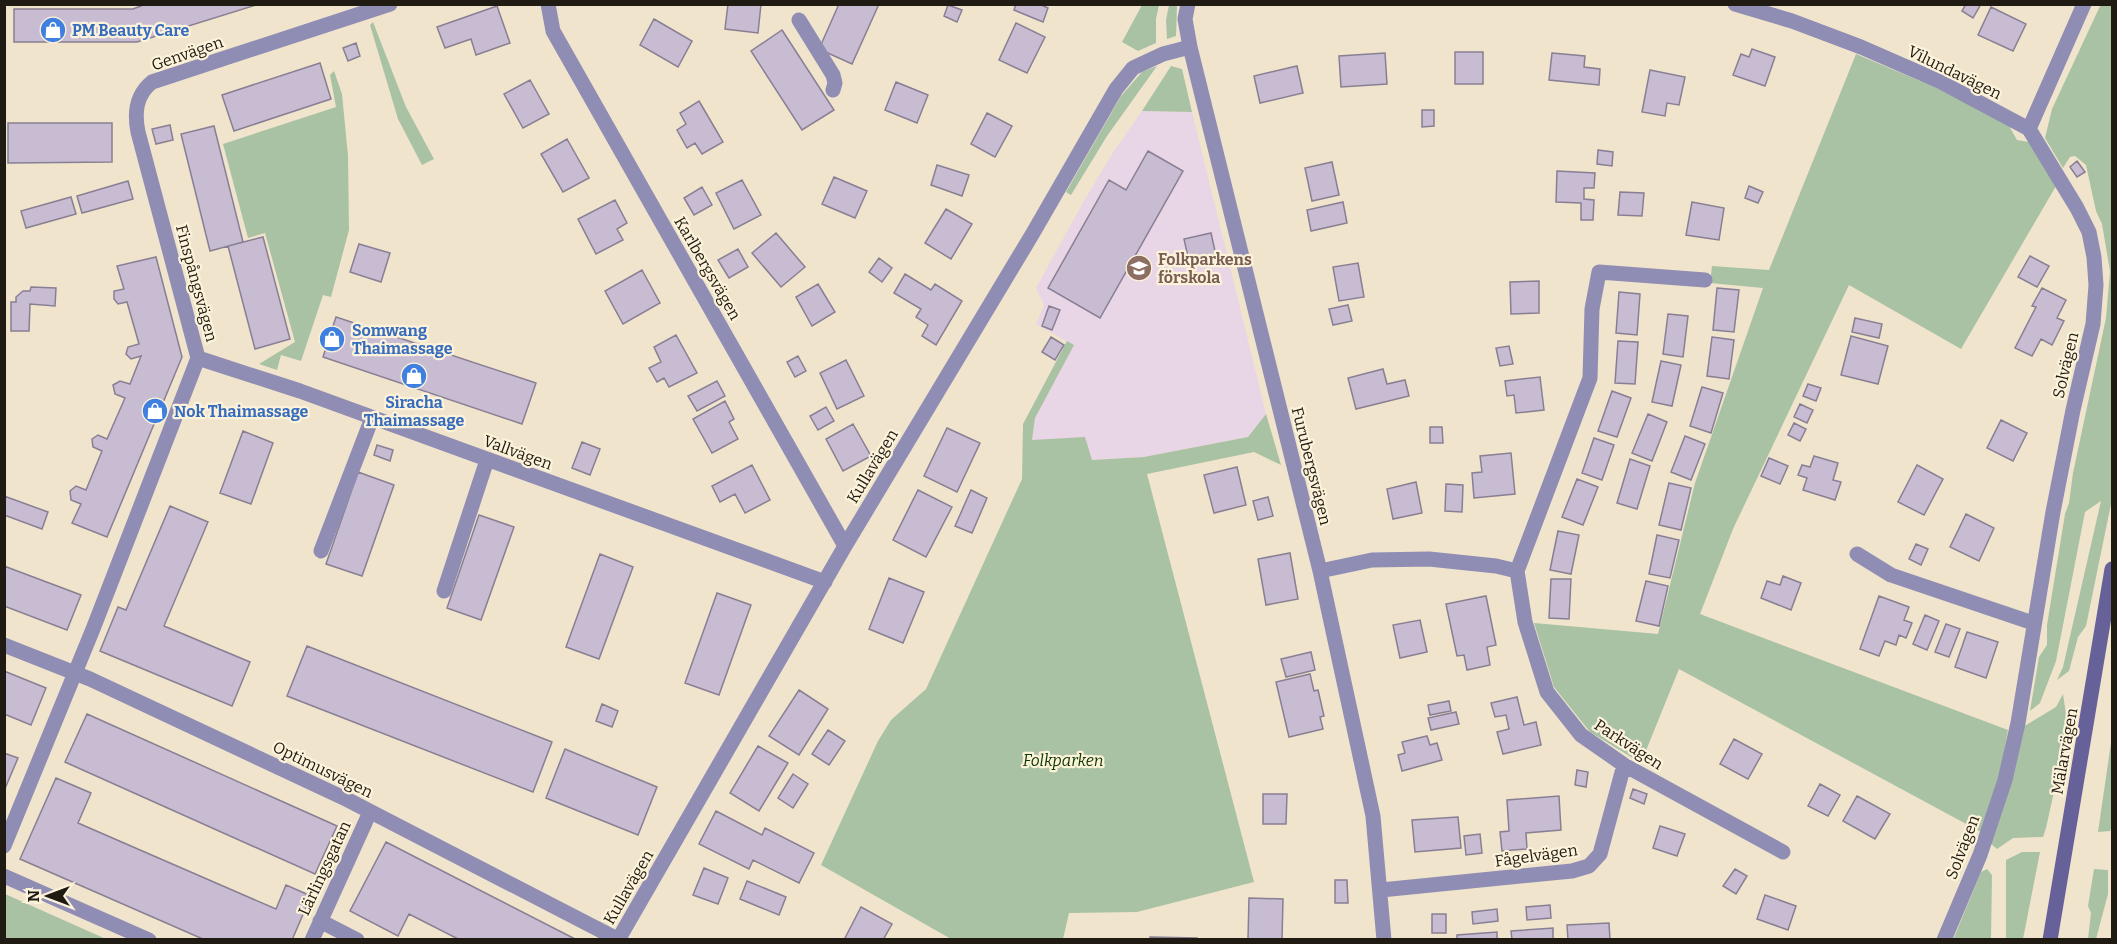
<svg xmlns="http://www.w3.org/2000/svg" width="2117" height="944" viewBox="0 0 2117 944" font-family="Bitter,serif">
	<rect width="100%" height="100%" fill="#f0e4cd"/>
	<path fill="#e8d5e5" d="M1142,111L1192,112L1266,414L1248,437L1144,457L1092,460L1032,440L1035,418L1073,345L1036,324L1044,305L1036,288L1084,201L1112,154Z"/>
	<path fill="#a9c2a4" d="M2101,4L2112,5V499L2086,626L2078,637L2069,671L2057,680L2063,667L2101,501L2085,512L2056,661L2040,703L2030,711L2039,657L2047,645V625L2065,514L2069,503L2073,473L2106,318L2110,271L2102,224L2096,211L2086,165L2075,156L2070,157L2063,168L2045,138L2052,109Z
		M1142,5H1159L1156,19V43L1138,51L1122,42Z
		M1169,5H1177L1176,36L1167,39L1166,20Z
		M373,22L406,107L434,159L422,165L398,119L370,25Z
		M1856,54L1939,89L2008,124L2017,140L2029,142L2056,186L1961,349L1849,285L1733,529L1700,614L2008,730L2000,775L1981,832L1679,669L1641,763L1590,732L1554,687L1534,623L1658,634L1695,483L1763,288L1710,283L1712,266L1769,270Z
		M1157,66L1107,136L1071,195L1066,192L1121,96L1142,72Z
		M1171,66L1182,69L1192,112L1142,111Z
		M334,71L342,94L348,156L349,230L331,297L323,295L301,361L281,355L277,370L259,364L295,342L265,233L248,238L223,144L336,107L330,75Z
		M1067,341L1074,345L1035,418L1032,440L1085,437L1092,460L1144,457L1248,437L1266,414L1281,465L1254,452L1147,474L1254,882L1137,912L1069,913L1063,939H951L821,865L878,741L891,720L926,689L1022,479L1023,424Z
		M2063,694L2068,728L2046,828L2043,837L2013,838L1997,849L1990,843L2023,727L2056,707Z
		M2112,736V827L2110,831L2098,832Z
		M2022,852H2040L2023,939H2006V860Z
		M1987,869L1992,875L1991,939L1953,940L1981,872Z
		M2094,869L2108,870V894L2096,939H2088L2091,913L2088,906Z
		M5,894L106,939H5Z"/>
	<path fill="#c7bcd2" stroke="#897f93" stroke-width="1.5" d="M146,4H259L137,42H14V9H133Z
		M728,4H761L758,33L725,29Z
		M839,4H879L852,64L819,49Z
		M1016,4H1039L1048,8L1043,22L1014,10Z
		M1966,4H1981L1973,18L1962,11Z
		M948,5L962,10L957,22L944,16Z
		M497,6L510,43L476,55L471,39L445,48L437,27Z
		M1991,7L2026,24L2013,51L1978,35Z
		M654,19L692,41L678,67L640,45Z
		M1016,23L1045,37L1027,73L999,60Z
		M782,30L834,110L802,130L751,51Z
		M356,43L360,56L348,61L343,48Z
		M1752,49L1775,57L1765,86L1733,75L1741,54L1749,57Z
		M1455,52H1483V84H1455Z
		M1385,53L1387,84L1341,87L1339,56Z
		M1552,53L1585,56L1584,67L1600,69L1599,85L1549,80Z
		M320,63L331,99L234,131L222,95Z
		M1297,66L1303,93L1260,103L1254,76Z
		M1650,70L1685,77L1679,105L1667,103L1665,116L1642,112Z
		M530,80L549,114L523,128L504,94Z
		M896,82L928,95L917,123L885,110Z
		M699,101L723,142L702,154L695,143L687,148L677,130L686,124L680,113Z
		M1422,110H1434V126L1422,127Z
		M987,113L1012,126L995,157L971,144Z
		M8,123H112V162L8,163Z
		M170,125L173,140L156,144L152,129Z
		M214,126L243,242L210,251L181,134Z
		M567,139L589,178L563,192L541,154Z
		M1598,150L1613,152L1612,166L1597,164Z
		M1148,151L1183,171L1100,318L1048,288L1109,180L1126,190Z
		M2077,161L2085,172L2077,177L2070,167Z
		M1332,162L1339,195L1312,201L1305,168Z
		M937,165L969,175L962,196L931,185Z
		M1557,171L1595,173L1594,188H1584V199L1594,200L1593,220H1581V203L1556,202Z
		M834,177L867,191L855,218L822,204Z
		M742,180L761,215L734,229L716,193Z
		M128,181L133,199L82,213L77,196Z
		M1749,186L1763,192L1758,203L1745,198Z
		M702,187L712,205L694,215L684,198Z
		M1620,192L1644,193L1642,216L1618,215Z
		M71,197L76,214L26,228L21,211Z
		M615,200L627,223L617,229L623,240L596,254L578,219Z
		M1343,202L1347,223L1311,231L1307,210Z
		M1692,202L1724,208L1719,240L1686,235Z
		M946,209L972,224L951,259L925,243Z
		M776,233L805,267L781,287L752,253Z
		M1211,233L1217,260L1190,266L1184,239Z
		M263,237L290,339L255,349L228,246Z
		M359,244L390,253L381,282L350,272Z
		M738,249L748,267L729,278L718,260Z
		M2030,256L2049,266L2037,287L2018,277Z
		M156,257L182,357L107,537L72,523L81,504L71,500L70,491L76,486L86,490L102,451L93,447L92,439L98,435L107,439L125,398L115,394L113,385L120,381L130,384L141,356L131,359L126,354L128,347L139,344L127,302L118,304L114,299V291L124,289L117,266Z
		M879,258L892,268L882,282L869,272Z
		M1358,263L1364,297L1339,301L1333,267Z
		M642,270L660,303L623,324L605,291Z
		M905,274L931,290L935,284L962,301L936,345L922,336L928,325L916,317L921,309L894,293Z
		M1539,281V313L1511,314L1510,282Z
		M818,284L835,312L812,326L796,297Z
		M31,287L56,288L55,306L30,304L29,331H11V302H16V297L23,291H30Z
		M1717,288L1739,290L1734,332L1713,330Z
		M2042,288L2066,300L2057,318L2064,321L2052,345L2041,339L2032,356L2015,348L2036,307L2032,306Z
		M1619,292L1640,294L1637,335L1616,333Z
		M1348,305L1352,321L1333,325L1329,309Z
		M1049,306L1060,310L1052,330L1042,326Z
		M1668,314L1688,316L1683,357L1663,354Z
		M336,317L536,383L522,424L323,357Z
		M1855,318L1882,324L1879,338L1852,332Z
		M676,335L697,373L669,387L664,378L657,382L649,368L661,362L654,347Z
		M1851,336L1888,346L1878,384L1841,375Z
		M1051,337L1064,345L1055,360L1042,352Z
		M1712,337L1734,340L1729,379L1707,376Z
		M1618,341L1638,342L1635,384L1615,383Z
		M1509,346L1513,364L1500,366L1496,348Z
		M798,356L806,371L795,377L787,362Z
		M846,360L864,396L837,409L820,373Z
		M1661,361L1681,365L1672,406L1652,402Z
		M1383,369L1387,384L1405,380L1409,396L1356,409L1348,378Z
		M1540,377L1544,410L1516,413L1514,395L1507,396L1505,381Z
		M717,381L725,396L697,411L688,396Z
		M1808,384L1821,388L1816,401L1803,396Z
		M1702,387L1723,393L1711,433L1690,426Z
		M1612,391L1631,398L1617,437L1598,431Z
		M725,401L734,419L729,422L738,439L712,453L693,419Z
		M1800,404L1813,410L1807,423L1794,417Z
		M826,407L834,421L818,430L810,416Z
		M1648,414L1667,422L1652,461L1632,453Z
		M2001,420L2027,433L2013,461L1987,448Z
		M1794,423L1806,429L1800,441L1788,435Z
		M853,424L871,456L843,471L826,439Z
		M1430,427H1442L1443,443H1430Z
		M947,428L980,443L957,492L924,476Z
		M243,431L273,443L251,504L220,493Z
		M1685,436L1705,444L1691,480L1671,472Z
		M1594,438L1614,445L1602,480L1582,473Z
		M582,442L600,449L590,475L572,468Z
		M377,445L393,450L390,461L374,455Z
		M1511,453L1515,494L1474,498L1472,473L1482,472L1480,456Z
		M1814,456L1838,463L1833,480L1841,482L1835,500L1803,490L1807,478L1798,475L1802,465L1810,467Z
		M1769,458L1788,466L1780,484L1761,476Z
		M1630,459L1650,466L1637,509L1617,503Z
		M752,465L770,500L745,513L735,494L720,502L712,486Z
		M1917,465L1943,479L1924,515L1898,502Z
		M1237,467L1246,505L1214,513L1204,475Z
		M358,472L394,485L362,576L326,564Z
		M1577,479L1598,487L1583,525L1562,517Z
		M1416,482L1422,513L1393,519L1387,489Z
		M1669,483L1691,488L1681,530L1659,525Z
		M1446,484L1463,485L1462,512L1445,511Z
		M918,490L952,507L926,557L893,540Z
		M971,490L987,498L972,533L955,526Z
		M4,496L48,512L42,529L4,515Z
		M1268,497L1273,516L1258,520L1253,501Z
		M170,506L208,522L164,626L250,662L232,706L100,651L118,607L126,610Z
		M1966,514L1994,528L1979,561L1950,547Z
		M479,515L514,527L481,620L447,608Z
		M1558,531L1579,535L1571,574L1550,570Z
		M1657,535L1679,540L1670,578L1649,574Z
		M1916,544L1928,549L1921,565L1909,559Z
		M1290,553L1298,599L1266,605L1258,559Z
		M600,554L633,567L599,659L566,647Z
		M4,566L81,595L67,630L4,606Z
		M1783,576L1801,583L1791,610L1761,598L1767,581L1780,585Z
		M889,578L924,592L903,643L869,629Z
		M1551,579H1571L1569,619L1549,618Z
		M1646,581L1668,586L1659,626L1636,621Z
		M717,593L751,605L719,695L685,683Z
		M1486,596L1496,645L1487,647L1490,665L1467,670L1464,655L1457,656L1446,604Z
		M1879,596L1909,607L1904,620L1912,623L1906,638L1899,635L1896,645L1885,641L1879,656L1860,649Z
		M1925,615L1939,621L1927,650L1913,644Z
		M1420,620L1427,652L1400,658L1393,625Z
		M1946,624L1960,629L1949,657L1935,652Z
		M1967,632L1998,642L1986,678L1955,667Z
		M307,646L552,742L533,792L287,696Z
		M1311,652L1315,670L1286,677L1281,659Z
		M4,671L46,688L31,725L4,714Z
		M1310,674L1314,691L1318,690L1324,716L1320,717L1323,729L1289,737L1276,682Z
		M799,690L828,709L799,755L769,736Z
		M1517,697L1524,725L1536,722L1541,745L1503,754L1497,732L1509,729L1506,715L1495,717L1491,703Z
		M1449,701L1451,711L1430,715L1428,705Z
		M602,704L618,711L612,727L596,721Z
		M1456,712L1459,724L1431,730L1428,718Z
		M87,714L337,826L315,874L65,762Z
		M828,730L845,741L829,765L812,754Z
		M1427,736L1430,745L1437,743L1442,760L1402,771L1398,755L1405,753L1402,742Z
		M1734,739L1762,754L1748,779L1720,764Z
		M758,746L788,763L759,811L730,793Z
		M565,749L657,787L638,835L546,798Z
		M4,753L18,758L4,791Z
		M1577,770L1588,772L1586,787L1575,785Z
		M793,774L808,784L793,808L778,798Z
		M56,778L91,793L78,823L276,909L286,885L311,896L292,940H205L20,859Z
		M1820,784L1840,795L1828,816L1808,806Z
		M1633,789L1647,794L1644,804L1630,798Z
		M1263,794H1287L1286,824H1263Z
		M1559,796L1561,830L1526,833L1527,849L1502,851L1500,832L1509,831L1507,800Z
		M1857,796L1890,814L1875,839L1843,821Z
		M716,811L762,835L765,828L814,853L799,883L753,860L749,869L699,844Z
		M1458,817L1461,848L1415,852L1412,820Z
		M1660,826L1685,834L1677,856L1653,848Z
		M1480,834L1482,853L1466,855L1464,836Z
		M386,842L419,859L577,940H460L409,914L398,936L350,911Z
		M704,868L728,878L718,904L693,895Z
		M1735,869L1747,876L1736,894L1723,886Z
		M1335,880H1347L1348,903H1335Z
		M747,881L786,897L779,915L740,899Z
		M1765,895L1796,906L1788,930L1757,919Z
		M1249,898L1283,899L1282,940L1248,939Z
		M1550,905L1551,918L1527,920L1526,907Z
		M861,907L892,924L883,940H844Z
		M1497,909L1498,921L1473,924L1472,912Z
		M1432,914H1446V933H1432Z
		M1609,923L1610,940H1568L1567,925Z
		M1553,928V940H1512L1511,931Z
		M1497,932V940H1457V935Z
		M1150,937L1197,938V940H1150Z"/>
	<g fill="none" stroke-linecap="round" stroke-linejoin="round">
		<path stroke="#8f8db3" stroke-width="15" d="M548,4L553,31L845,546
			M1188,4L1185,19L1190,47L1320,571L1373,816L1384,940
			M1735,4L1792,21L1861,47L1941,82L2029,129L2077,208L2089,232L2094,257L2096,285L2093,324L2073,410L2053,512L2018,723L2005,780L1980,855L1944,940
			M799,20L833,75L835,83L833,90
			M2029,129L2084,4
			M1705,280L1599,272L1592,309L1590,378L1517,571L1525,622L1547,692L1581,735L1624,765L1783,852
			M198,358L300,391L825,582
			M321,551L372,418
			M1857,554L1891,575L2033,623
			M1320,571L1372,560L1429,559L1496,566L1517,571
			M444,591L487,460
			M4,846L93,629L198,358L138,132C134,112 136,95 152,82L390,4
			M4,876L149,940
			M1381,890L1572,871L1589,866L1600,854L1624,765
			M320,921L357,940
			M312,940L370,812
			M618,940L845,546L1033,233L1116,89L1133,68L1163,54L1190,47"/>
		<path stroke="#8f8db3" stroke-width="15" d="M4,645L90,679L348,800L619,940"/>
		<path stroke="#666299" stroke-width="15" d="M2050,940L2112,569"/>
	</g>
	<defs>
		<g id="shop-disc" transform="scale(1.35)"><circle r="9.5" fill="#3f7fe0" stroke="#fdf2da"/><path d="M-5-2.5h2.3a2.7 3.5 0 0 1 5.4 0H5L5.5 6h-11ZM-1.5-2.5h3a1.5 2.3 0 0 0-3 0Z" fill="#fff"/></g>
		<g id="school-disc" transform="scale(1.35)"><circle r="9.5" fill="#8d6e63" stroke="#fdf2da"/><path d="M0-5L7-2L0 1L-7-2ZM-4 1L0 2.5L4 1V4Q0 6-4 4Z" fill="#fff"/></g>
	</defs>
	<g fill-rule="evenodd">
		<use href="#shop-disc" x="53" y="30"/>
		<use href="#school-disc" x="1139" y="268"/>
		<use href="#shop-disc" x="332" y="339"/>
		<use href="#shop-disc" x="414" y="376"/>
		<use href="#shop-disc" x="155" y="411"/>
	</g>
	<g text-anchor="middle" stroke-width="4.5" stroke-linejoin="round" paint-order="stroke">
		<g font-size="16" font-weight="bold" fill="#366cbe" stroke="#fdf2da" text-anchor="start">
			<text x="72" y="36">PM Beauty Care</text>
			<text x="352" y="336">Somwang<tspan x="352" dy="18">Thaimassage</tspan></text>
			<text x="414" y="408" text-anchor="middle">Siracha<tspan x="414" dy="18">Thaimassage</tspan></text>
			<text x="174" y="417">Nok Thaimassage</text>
		</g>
		<g font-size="16" fill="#1f1b13" stroke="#fdf2da">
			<text transform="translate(187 53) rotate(-19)" y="6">Genvägen</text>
			<text transform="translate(1955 72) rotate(26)" y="6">Vilundavägen</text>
			<text transform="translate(708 268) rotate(60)" y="6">Karlbergsvägen</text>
			<text transform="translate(197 283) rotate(75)" y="6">Finspångsvägen</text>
			<text transform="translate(2065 365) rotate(-77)" y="6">Solvägen</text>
			<text transform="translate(518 452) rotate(20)" y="6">Vallvägen</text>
			<text transform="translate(872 466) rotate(-59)" y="6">Kullavägen</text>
			<text transform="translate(1312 466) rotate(76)" y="6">Furubergsvägen</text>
			<text transform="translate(1629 744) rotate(33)" y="6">Parkvägen</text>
			<text transform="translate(2064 751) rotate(-80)" y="6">Mälarvägen</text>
			<text transform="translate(323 769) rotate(26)" y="6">Optimusvägen</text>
			<text transform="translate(1962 847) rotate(-69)" y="6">Solvägen</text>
			<text transform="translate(1536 855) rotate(-8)" y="6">Fågelvägen</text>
			<text transform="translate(324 868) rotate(-65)" y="6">Lärlingsgatan</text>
			<text transform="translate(628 887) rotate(-60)" y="6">Kullavägen</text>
		</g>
		<g font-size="16" font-weight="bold" fill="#785e54" stroke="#fdf2da" text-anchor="start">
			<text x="1158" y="265">Folkparkens<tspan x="1158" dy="18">förskola</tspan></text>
		</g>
		<g font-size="16" font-style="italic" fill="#0b3901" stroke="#fdf2da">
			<text x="1063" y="766">Folkparken</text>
		</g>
	</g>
	<rect width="2117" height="944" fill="none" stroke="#1f1b13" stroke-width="12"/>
	<g transform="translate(48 896) rotate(270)" stroke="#fdf2da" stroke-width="4.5" paint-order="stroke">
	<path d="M0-4.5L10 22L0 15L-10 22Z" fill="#1f1b13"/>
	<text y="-9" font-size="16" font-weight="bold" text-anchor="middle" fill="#1f1b13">N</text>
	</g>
</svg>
